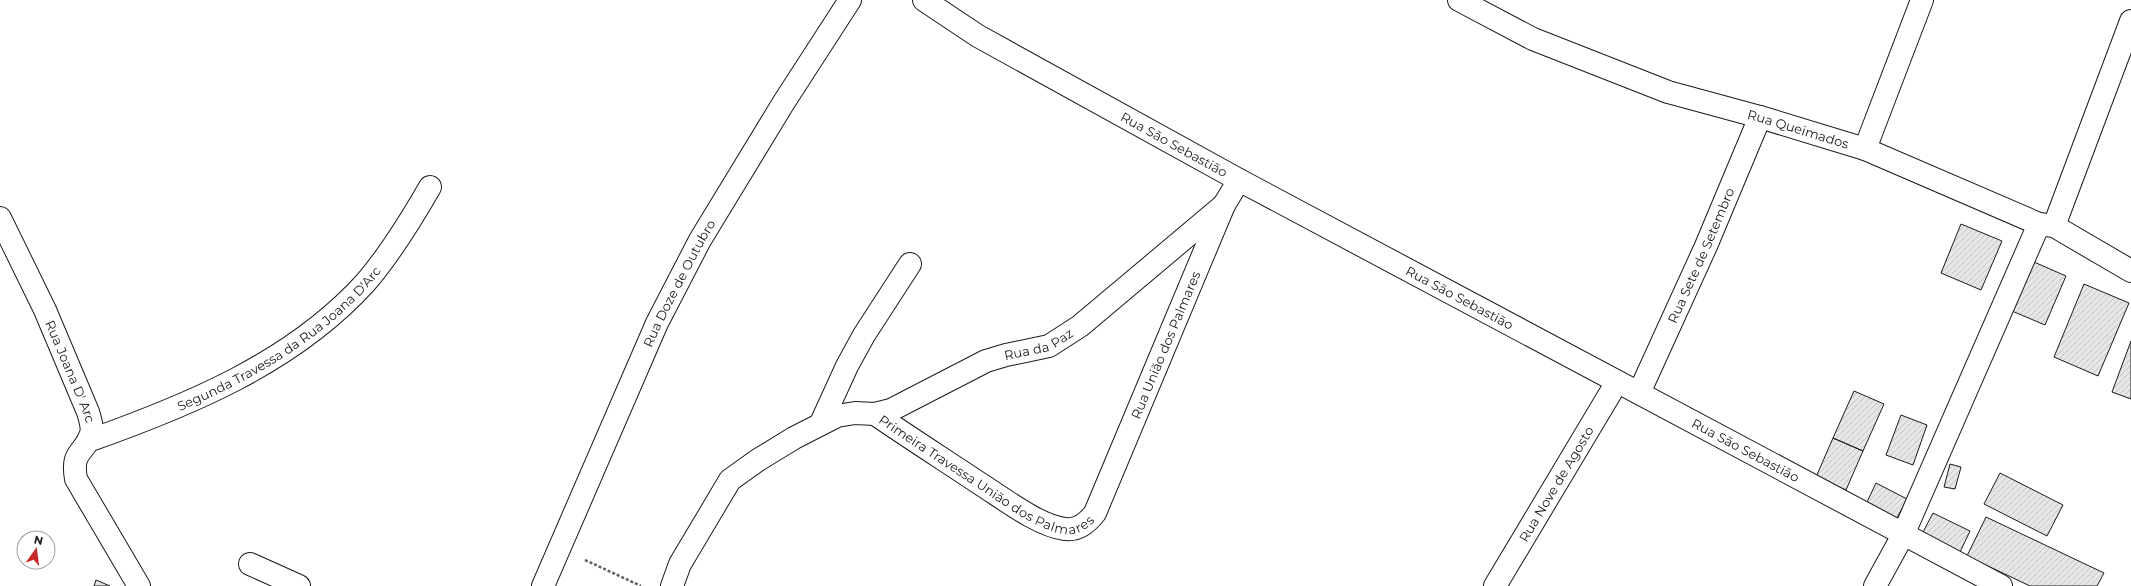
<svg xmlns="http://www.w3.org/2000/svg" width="2131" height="586" viewBox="0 0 2131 586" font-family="Montserrat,sans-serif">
	<defs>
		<pattern id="building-hatch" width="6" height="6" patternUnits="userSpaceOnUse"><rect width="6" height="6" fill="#e6e6e6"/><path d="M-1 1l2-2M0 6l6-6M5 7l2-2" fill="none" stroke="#c5c5c5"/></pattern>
	</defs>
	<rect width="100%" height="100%" fill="#fff"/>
	<path fill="url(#building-hatch)" stroke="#1a1a1a" d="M1961,224L2002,241L1981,290L1941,273Z
		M2034,262L2066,276L2045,325L2012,311Z
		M2084,284L2129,303L2098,376L2054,357Z
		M2131,341V399L2112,392Z
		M1854,391L1884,404L1863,451L1833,438Z
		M1901,415L1927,425L1913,465L1886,455Z
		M1833,438L1863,451L1846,490L1816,477Z
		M1950,464L1961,467L1955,489L1944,487Z
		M2000,473L2063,505L2047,536L1984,504Z
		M1876,483L1907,499L1897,518L1867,502Z
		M1933,513L1970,531L1960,552L1922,534Z
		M1986,517L2104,573L2097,586H2030L1967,556Z
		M96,580L110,586H94Z"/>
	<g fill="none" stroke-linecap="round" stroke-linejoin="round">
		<g stroke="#1a1a1a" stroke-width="24">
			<g id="street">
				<path id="s1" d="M1459,0L1533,39L1668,92L1760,117L1865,149L2039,224L2054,226L2131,271"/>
				<path d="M1865,149L1922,0"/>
				<path id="s2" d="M0,218L45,310L88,412C90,419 93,427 91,434C84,455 71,450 76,479L139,586"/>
				<path d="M2054,226L2131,21"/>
				<path id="s3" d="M1639,393L1706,246L1760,117"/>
				<path id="s4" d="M875,414C910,438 946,461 982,485C1004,499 1039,526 1065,529C1078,531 1088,522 1095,513L1224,205L1239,180"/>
				<path d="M821,423L847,366L864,335L910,264"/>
				<path id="s5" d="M88,441C187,406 293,363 366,282C391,253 411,220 430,187"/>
				<path d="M250,564L299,586"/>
				<path id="s6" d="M543,586L657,323L700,240L784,102L850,0"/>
				<path id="s7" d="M672,586L680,564L730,480L758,460L794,438L837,416L855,413L875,414L891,410L986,361L1006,355L1049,346L1080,326L1224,205"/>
				<path id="s8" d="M1495,586L1617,382"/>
				<path d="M1875,586L1903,535L2039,224"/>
			</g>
		</g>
		<g stroke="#1a1a1a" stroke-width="24">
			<g id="secondary">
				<path id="s9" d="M924,0L978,36L1239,180L2001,586"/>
			</g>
		</g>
		<path stroke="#5f5f5f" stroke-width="2.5" stroke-dasharray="3 2" stroke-linecap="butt" d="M585,560L641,586"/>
		<use href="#street" stroke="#fff" stroke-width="22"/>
		<use href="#secondary" stroke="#fff" stroke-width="22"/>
	</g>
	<g text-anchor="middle" stroke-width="3" stroke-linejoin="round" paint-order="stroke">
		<g font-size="13" fill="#1a1a1a" stroke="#fff">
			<text dy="5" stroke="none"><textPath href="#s1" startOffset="364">Rua Queimados</textPath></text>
			<text dy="5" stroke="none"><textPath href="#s9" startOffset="289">Rua São Sebastião</textPath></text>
			<text dy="5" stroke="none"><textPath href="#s3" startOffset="151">Rua Sete de Setembro</textPath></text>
			<text dy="5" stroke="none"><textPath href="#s6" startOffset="332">Rua Doze de Outubro</textPath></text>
			<text dy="5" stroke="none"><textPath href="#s9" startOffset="613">Rua São Sebastião</textPath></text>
			<text dy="5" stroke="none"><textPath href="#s5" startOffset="219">Segunda Travessa da Rua Joana D'Arc</textPath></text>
			<text dy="5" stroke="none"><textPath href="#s7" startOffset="463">Rua da Paz</textPath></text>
			<text dy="5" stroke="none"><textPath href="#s4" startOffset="441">Rua União dos Palmares</textPath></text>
			<text dy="5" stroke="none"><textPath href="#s2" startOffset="169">Rua Joana D' Arc</textPath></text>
			<text dy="5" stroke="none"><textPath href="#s9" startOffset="937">Rua São Sebastião</textPath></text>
			<text dy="5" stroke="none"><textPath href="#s4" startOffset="130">Primeira Travessa União dos Palmares</textPath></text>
			<text dy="5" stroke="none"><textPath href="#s8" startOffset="119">Rua Nove de Agosto</textPath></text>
		</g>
	</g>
	<g transform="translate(36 550) rotate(14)"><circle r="19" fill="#ffffff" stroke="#a3a3a3"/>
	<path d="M0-3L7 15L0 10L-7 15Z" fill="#c62828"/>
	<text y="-6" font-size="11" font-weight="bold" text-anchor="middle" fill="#1a1a1a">N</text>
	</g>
</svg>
